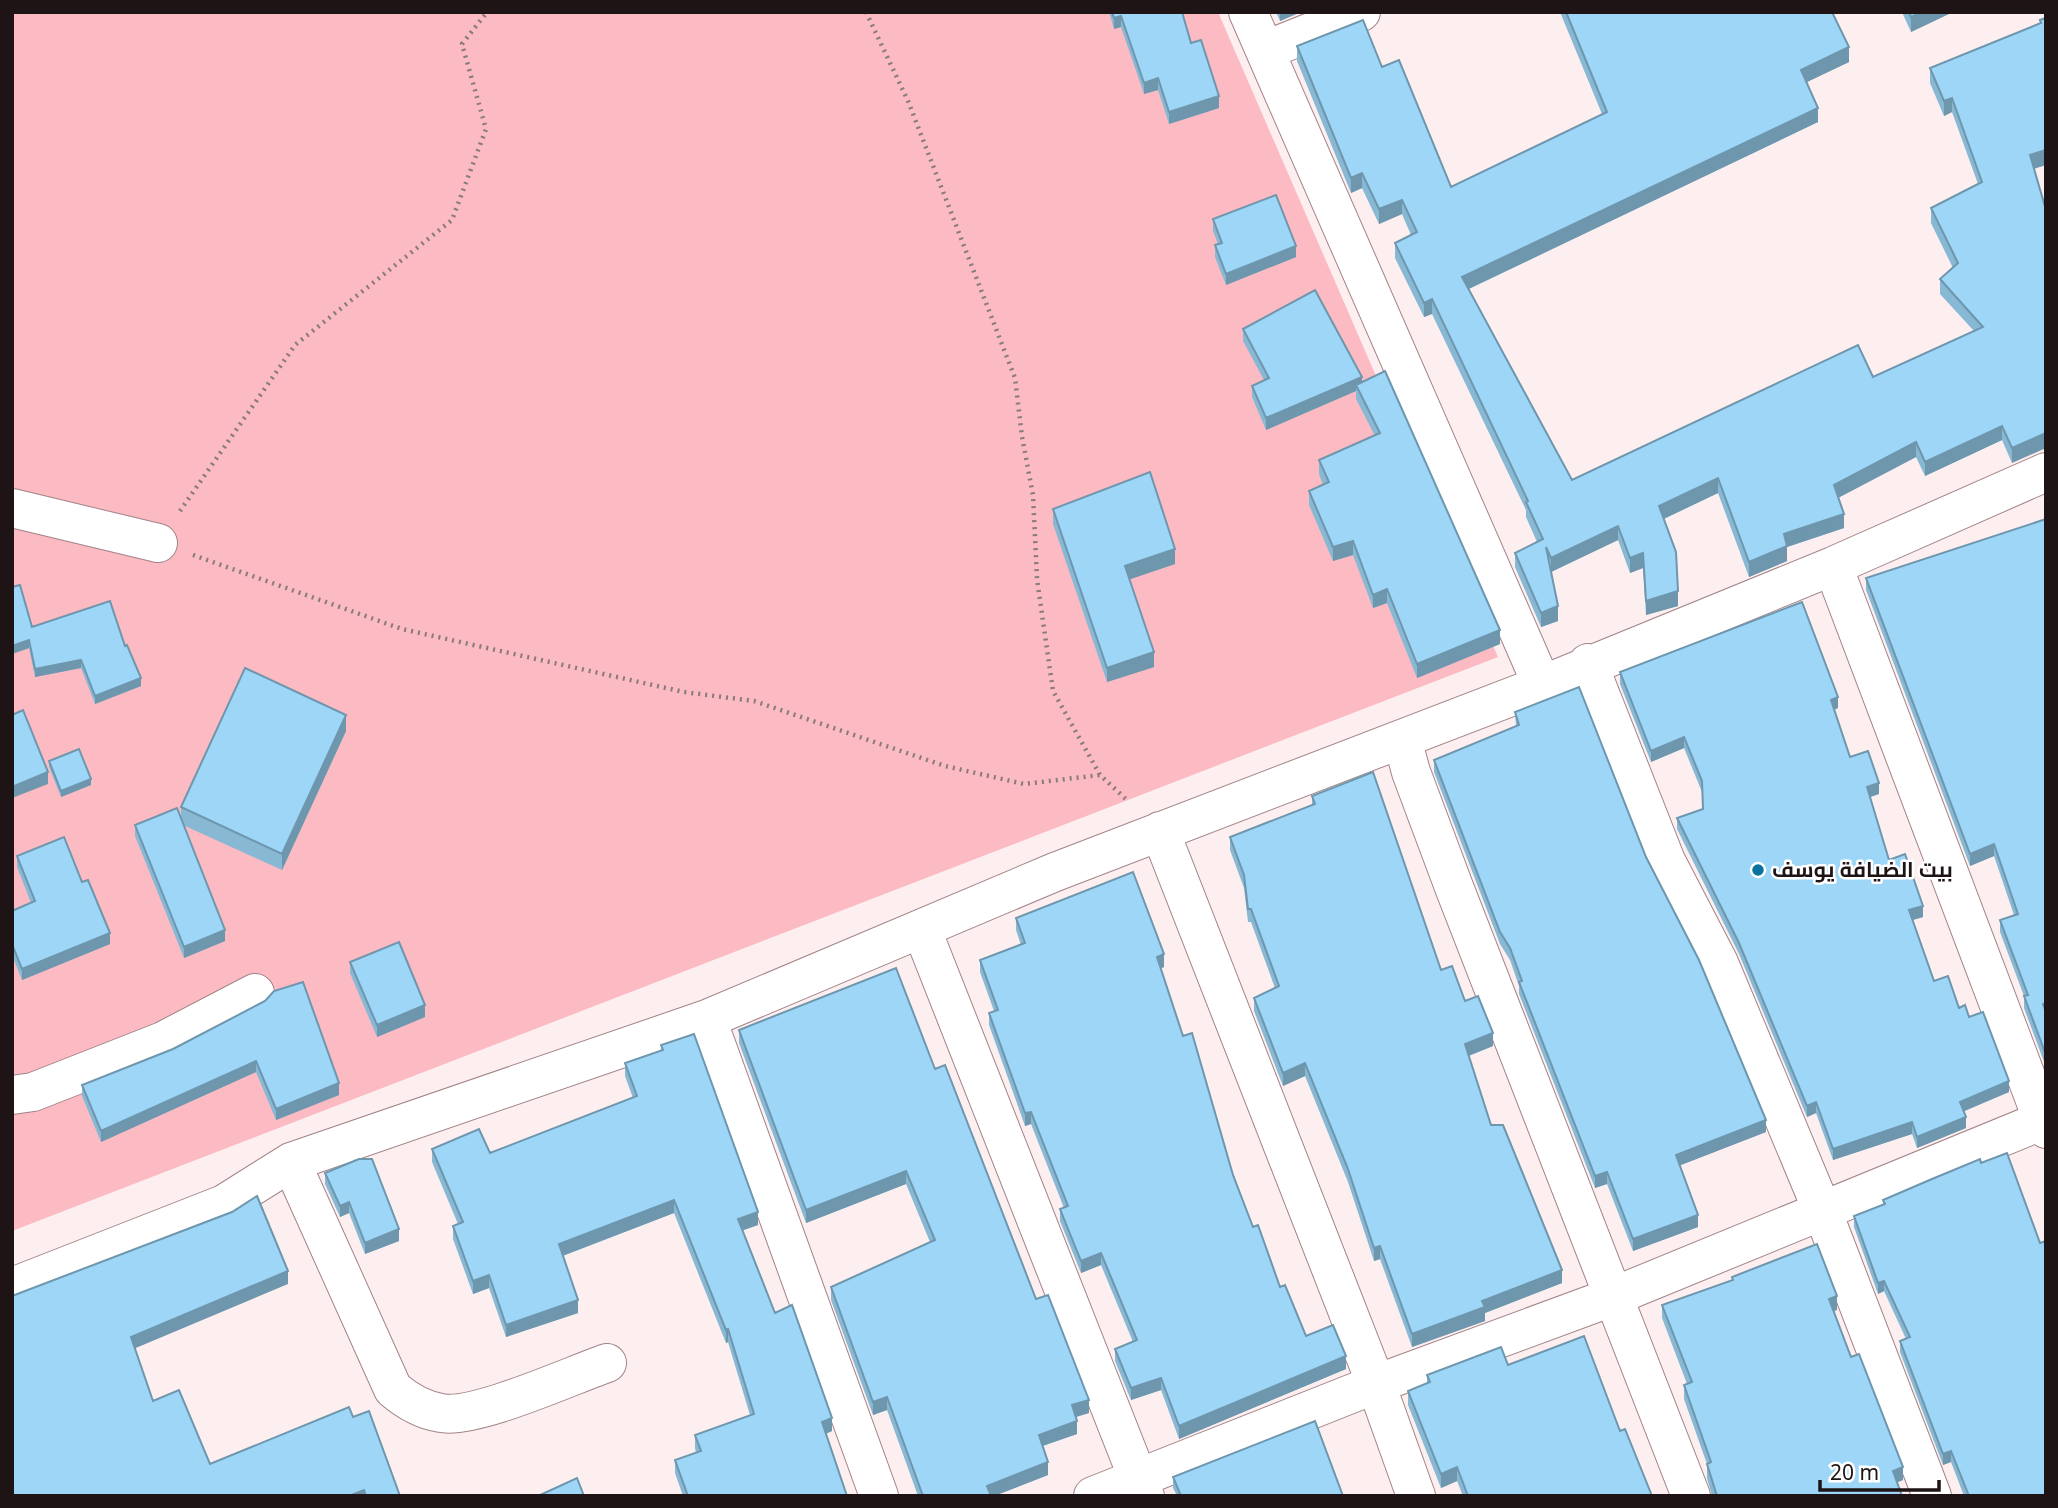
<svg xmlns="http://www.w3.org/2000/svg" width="2058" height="1508" viewBox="0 0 2058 1508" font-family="'Noto Sans',Cairo,sans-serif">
	<rect width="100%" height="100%" fill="#fdeff0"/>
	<path fill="#fcbac3" d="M12,12H1218L1498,657L12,1231Z"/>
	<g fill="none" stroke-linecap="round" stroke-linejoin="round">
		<g stroke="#a28387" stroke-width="40">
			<path id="minor" d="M1248,12L1542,685
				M1266,50L1361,12
				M12,508L158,543
				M1833,566L2046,1129
				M1588,663L1666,861L1719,963L1822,1210L1932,1496
				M1402,739L1411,772L1454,887L1691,1496
				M1160,831L1376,1384L1416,1496
				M922,930L1145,1496
				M707,1019L879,1496
				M12,1095L33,1092L163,1041L255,993
				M291,1162L393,1389C407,1401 422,1410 441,1413C474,1420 572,1375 607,1363
				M12,1287L224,1204L291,1162L707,1019L1055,872L1542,685L1833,566L2046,472
				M1093,1496L1376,1384L1612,1297L2046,1119"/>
		</g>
		<path stroke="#877b7c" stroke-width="4.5" stroke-dasharray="2 5" stroke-linecap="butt" d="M866,12L908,101L1015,378L1022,437L1033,495L1037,579L1053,691L1100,775L1129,802
			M180,511L295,345L452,220L486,129L462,44L487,12
			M193,555L402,629L684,692L754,701L945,766L1024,784L1100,775"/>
		<use href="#minor" stroke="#fff" stroke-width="38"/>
	</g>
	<path fill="#87b8d4" d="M1109,12H1182L1191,43L1219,108L1169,124L1158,90L1144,94L1121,27L1114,29Z
		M1276,12H1301L1280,21Z
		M1560,12H1832L1849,62L1806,82L1818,122L1469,289L1572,480L1873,377L1974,331L1940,294V279L1953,268L1931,223V208L1978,184L1952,112L1944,116L1930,83V68L2040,24V20L2046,18V165L2034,168L2012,463L2002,440L1925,476L1916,457L1838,498L1844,528L1787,547V561L1749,577L1718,493L1664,519L1678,606L1646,615L1643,568L1630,573L1618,540L1551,572L1558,621L1541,627L1515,567V553L1537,542L1526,517V510L1432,314L1424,317L1395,258V243L1411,235L1402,214L1379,224L1362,188L1351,193L1297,61V46L1382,67L1451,187L1602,114Z
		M1902,12H1953L1911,32Z
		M1213,219L1296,257L1226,285L1215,257V245L1218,244L1213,231Z
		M1243,329L1362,382L1500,644L1417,678L1387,603L1373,608L1353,555L1333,561L1309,505V491L1323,485L1319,474V460L1375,436L1356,399V391L1266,430L1252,397V386L1264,380L1243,341Z
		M1053,509L1175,564L1129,579L1154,667L1107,682L1053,524Z
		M2046,519V1067L2024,1008V996L2000,932V920L2014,915L1994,856L1970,866L1866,590V578Z
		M12,587L32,627L125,646L141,686L95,704L81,668L35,677L29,648L12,654Z
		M1620,672L1838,708L1834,710L1850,757L1879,794L1870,797L1889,860L1923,917L1913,920L1934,981L1969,1017L2009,1092L1963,1111L1966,1128L1917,1148L1912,1134L1833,1160L1816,1113L1807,1117L1739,954L1677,829V818L1703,810L1702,792L1684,748L1651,762L1620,684Z
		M1515,712L1646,857L1766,1132L1680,1165L1698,1227L1633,1251L1607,1184L1595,1188L1519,994V986L1510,960L1500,944L1434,772V760L1516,726Z
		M346,731L282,870L183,825L225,941L184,958L135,836V825L181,818V807Z
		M49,761L91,785L61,797L49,767Z
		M1312,796L1465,1001L1493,1046L1469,1056L1491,1125L1562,1283L1485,1313V1321L1412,1347L1380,1259L1374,1261L1348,1182L1305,1076L1283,1086L1254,1011V998L1275,988L1251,922H1248L1244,888L1230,850V837L1312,805Z
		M17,856L82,882L110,944L22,980L12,955V911L31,903L17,867Z
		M1016,918L1164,967L1160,968L1183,1036L1253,1227L1280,1287L1306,1336L1346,1369L1179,1439L1161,1390L1131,1400L1115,1361V1349L1133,1342L1101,1265L1081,1273L1060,1221V1209L1064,1208L1031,1124L1025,1126L989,1025V1013L994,1011L980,972V960L1021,945L1016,930Z
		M350,962L425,1017L377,1037L350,973Z
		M265,1001L339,1095L276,1120L256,1072L101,1142L82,1096V1085L173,1049Z
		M739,1030L935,1069L1036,1299L1089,1413L1076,1417L1077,1434L1043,1446L1048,1475L994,1496H918L887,1410L873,1415L831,1300V1287L930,1242L906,1184L806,1223L739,1043Z
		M661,1045L758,1225L743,1230L775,1313L832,1431L826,1434L847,1496H683L675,1473V1460L696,1453L695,1448V1435L750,1415L728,1342L726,1343L674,1213L563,1256L578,1313L506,1337L489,1288L473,1294L453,1239V1226L458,1224L432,1162V1149L490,1153L633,1098L625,1076V1063L661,1050Z
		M325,1173L399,1241L365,1254L349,1213L340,1217L325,1184Z
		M1883,1200L2046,1496H1964L1951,1462L1943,1465L1900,1352V1341L1906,1339L1884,1291L1878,1294L1854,1227V1216L1883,1205Z
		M1732,1277L1837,1310L1834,1311L1851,1357L1903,1480L1897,1482L1902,1496H1712L1707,1478V1464L1684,1399V1385L1687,1384L1662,1318V1305L1732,1281Z
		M1508,1365L1620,1431L1652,1496H1463L1457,1481L1441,1488L1408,1405V1391L1427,1383V1375Z
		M1173,1477L1343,1496H1177L1173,1488Z"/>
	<path fill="#6e96ad" d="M1280,12H1301L1280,21Z
		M1922,12H1953L1911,32V17Z
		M1121,16V27L1114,29V18Z
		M1849,47V62L1801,85V70Z
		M1158,78V90L1144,94V83Z
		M1219,96V108L1169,124V112Z
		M1952,98V112L1944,116V101Z
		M1818,108V122L1462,292V277Z
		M2046,150V165L2030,170V155Z
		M1362,173V188L1351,193V178Z
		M1402,200V214L1379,224V209Z
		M1296,246V257L1226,285V274Z
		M1432,299V314L1424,317V303Z
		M1362,377V389L1356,385V391L1266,430V418Z
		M2002,426V440L1925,476V462Z
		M2046,433V448L2012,463V448Z
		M1916,442V457L1834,500V485Z
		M1718,478V493L1659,521V506Z
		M1844,514V528L1787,547V561L1749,577V562L1784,534Z
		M1618,526V540L1551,572V558Z
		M1353,541V555L1333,561V547Z
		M1175,549V564L1125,581V566Z
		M1643,553V568L1630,573V558Z
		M1387,589V603L1373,608V595Z
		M1678,591V606L1646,615V601Z
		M1558,606V621L1541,627V613Z
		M1500,630V644L1417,678V664Z
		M29,640V648L12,654V646Z
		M1154,652V667L1107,682V668Z
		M81,660V668L35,677V669Z
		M141,678V686L95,704V696Z
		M1838,697V708L1831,711V700Z
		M346,715V731L282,870V854Z
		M1684,737V748L1651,762V751Z
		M48,772V784L12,798V787Z
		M91,779V785L61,797V791Z
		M1879,783V794L1867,798V787Z
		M1994,844V856L1970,866V854Z
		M1923,906V917L1909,921V910Z
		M225,930V941L184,958V947Z
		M110,933V944L22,980V969Z
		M1164,954V967L1157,970V957Z
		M425,1005V1017L377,1037V1025Z
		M1493,1033V1046L1465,1057V1044Z
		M256,1061V1072L101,1142V1131Z
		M1305,1063V1076L1283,1086V1073Z
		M2009,1081V1092L1960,1113V1102Z
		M339,1083V1095L276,1120V1109Z
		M1816,1102V1113L1807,1117V1106Z
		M1031,1112V1124L1025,1126V1113Z
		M1966,1117V1128L1917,1148V1137Z
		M1766,1120V1132L1676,1167V1155Z
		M1912,1122V1134L1833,1160V1149Z
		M906,1171V1184L806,1223V1210Z
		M1607,1172V1184L1595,1188V1176Z
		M674,1200V1213L559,1257V1244Z
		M349,1202V1213L340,1217V1206Z
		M758,1212V1225L738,1232V1219Z
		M1698,1215V1227L1633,1251V1239Z
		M399,1229V1241L365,1254V1243Z
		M1380,1246V1259L1374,1261V1248Z
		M1101,1253V1265L1081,1273V1261Z
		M1562,1270V1283L1485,1313V1321L1412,1347V1334L1482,1301Z
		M288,1271V1284L131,1350V1337Z
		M489,1275V1288L473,1294V1281Z
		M1884,1281V1291L1878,1294V1283Z
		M1837,1296V1310L1829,1313V1299Z
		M578,1300V1313L506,1337V1325Z
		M728,1329V1342L726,1343V1330Z
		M1346,1356V1369L1179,1439V1426Z
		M1161,1378V1390L1131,1400V1388Z
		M887,1397V1410L873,1415V1402Z
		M1089,1400V1413L1072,1418V1405Z
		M832,1418V1431L822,1435V1422Z
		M1077,1421V1434L1039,1447V1435Z
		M1951,1451V1462L1943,1465V1454Z
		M1048,1462V1475L994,1496H987V1486Z
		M1457,1467V1481L1441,1488V1474Z
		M1903,1467V1480L1893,1484V1471Z
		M364,1490V1496H349Z"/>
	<path fill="#9dd6f7" stroke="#6e96ad" stroke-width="2" d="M1112,12H1182L1191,43L1201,40L1219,96L1169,112L1158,78L1144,83L1121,16L1114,18Z
		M1566,12H1832L1849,47L1801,70L1818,108L1462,277L1572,480L1858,345L1873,377L1983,327L1940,279L1958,263L1931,208L1982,182L1952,98L1944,101L1930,68L2041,23L2040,20L2046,18V150L2030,155L2046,210V433L2012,448L2002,426L1925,462L1916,442L1834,485L1844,514L1784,534L1787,546L1749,562L1718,478L1659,506L1676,552L1678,591L1646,601L1643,553L1630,558L1618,526L1551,558L1546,547L1558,606L1541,613L1515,553L1543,539L1526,502L1528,501L1432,299L1424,303L1395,243L1417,232L1402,200L1379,209L1362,173L1351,178L1297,46L1363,20L1382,67L1399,60L1451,187L1607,112Z
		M1909,12H1922L1911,17Z
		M1276,195L1296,246L1226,274L1215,245L1222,243L1213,219Z
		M1315,290L1362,377L1266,418L1252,386L1269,378L1243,329Z
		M1385,371L1500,630L1417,664L1387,589L1373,595L1353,541L1333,547L1309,491L1329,482L1319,460L1380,433L1356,385Z
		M1150,472L1175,549L1125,566L1154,652L1107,668L1053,509Z
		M2046,519V1003L2043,1004L2046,1012V1055L2024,996L2028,995L2000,920L2018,914L1994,844L1970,854L1866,578Z
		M20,585L32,627L110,601L125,646L127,645L141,678L95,696L81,660L35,669L29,640L12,646V587Z
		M1802,602L1838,697L1831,700L1850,757L1868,751L1879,783L1867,787L1889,860L1905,854L1923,906L1909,910L1934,981L1948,976L1959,1008L1965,1005L1969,1017L1983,1012L2009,1081L1960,1102L1966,1117L1917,1137L1912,1122L1833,1149L1816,1102L1807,1106L1739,943L1677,818L1703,809L1702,781L1684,737L1651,751L1620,672Z
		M245,668L346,715L282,854L181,807Z
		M1579,687L1646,857L1699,960L1766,1120L1676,1155L1698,1215L1633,1239L1607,1172L1595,1176L1519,982L1522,981L1510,948L1500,932L1434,760L1519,725L1515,712Z
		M23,710L48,772L12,787V715Z
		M79,749L91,779L61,791L49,761Z
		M1373,772L1441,970L1452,966L1465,1001L1478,996L1493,1033L1465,1044L1491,1125H1503L1562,1270L1482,1301L1485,1307L1412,1334L1380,1246L1374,1248L1348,1169L1305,1063L1283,1073L1254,998L1279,986L1251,909H1248L1244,875L1230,837L1315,804L1312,796Z
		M177,808L225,930L184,947L135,825Z
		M64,837L82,882L88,880L110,933L22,969L12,944V911L35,901L17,856Z
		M1133,872L1164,954L1157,957L1183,1036L1192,1033L1233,1175L1253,1227L1258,1225L1280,1287L1285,1285L1306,1336L1333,1325L1346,1356L1179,1426L1161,1378L1131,1388L1115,1349L1137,1340L1101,1253L1081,1261L1060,1209L1068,1206L1031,1112L1025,1113L989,1013L998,1010L980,960L1025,943L1016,918Z
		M399,942L425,1005L377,1025L350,962Z
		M896,968L935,1069L945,1065L1036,1299L1048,1295L1089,1400L1072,1405L1077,1421L1039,1435L1048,1462L987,1486L991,1496H923L887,1397L873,1402L831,1287L935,1240L906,1171L806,1210L739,1030Z
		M303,982L339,1083L276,1109L256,1061L101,1131L82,1085L173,1049L265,1001L274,991Z
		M694,1034L758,1212L738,1219L775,1313L792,1305L832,1418L822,1422L847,1496H688L675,1460L701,1451L695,1435L754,1414L728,1329L726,1330L674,1200L559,1244L578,1300L506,1325L489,1275L473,1281L453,1226L463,1222L432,1149L479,1129L490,1153L637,1096L625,1063L663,1050L661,1045Z
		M2007,1153L2040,1243L2046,1241V1496H1969L1951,1451L1943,1454L1900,1341L1910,1337L1884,1281L1878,1283L1854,1216L1885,1204L1883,1200L1932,1179L1980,1159L1981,1163Z
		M359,1159H372L399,1229L365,1243L349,1202L340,1206L325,1173Z
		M257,1196L288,1271L131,1337L153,1401L179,1390L210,1464L349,1407L353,1417L369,1411L400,1496H366L364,1490L349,1496H12V1296L232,1212Z
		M1817,1244L1837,1296L1829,1299L1851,1357L1859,1354L1903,1467L1893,1471L1902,1496H1717L1707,1464L1711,1462L1684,1385L1692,1382L1662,1305L1733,1280L1732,1277Z
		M1584,1336L1620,1431L1625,1429L1652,1496H1468L1457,1467L1441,1474L1408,1391L1430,1382L1427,1375L1501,1347L1508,1365Z
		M1315,1421L1343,1496H1181L1173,1477Z
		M577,1478L584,1496H538Z"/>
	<circle fill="#09729e" stroke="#fff" stroke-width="2.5" cx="1758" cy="870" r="7"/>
	<g text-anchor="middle" stroke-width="5" stroke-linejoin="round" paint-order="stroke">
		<g font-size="21" font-weight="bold" fill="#1f1415" stroke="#fff" text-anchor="start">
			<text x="1772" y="877">بيت الضيافة يوسف</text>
		</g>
	</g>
	<rect width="2058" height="1508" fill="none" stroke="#1f1415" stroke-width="28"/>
	<path d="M1820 1480v10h119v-10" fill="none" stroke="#1f1415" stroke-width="3.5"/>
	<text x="1830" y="1480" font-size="21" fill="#1f1415" stroke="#ffffff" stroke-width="5" paint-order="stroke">20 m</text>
</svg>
